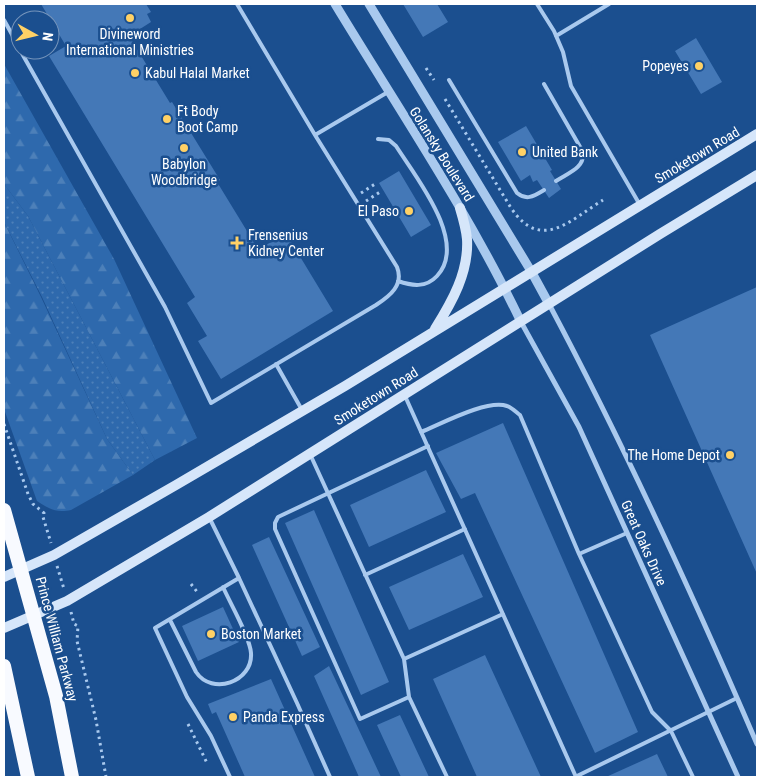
<svg xmlns="http://www.w3.org/2000/svg" width="761" height="781" viewBox="0 0 761 781" font-family="'Roboto Condensed',sans-serif">
	<defs>
		<pattern id="grass-dots" width="8" height="8" patternUnits="userSpaceOnUse" patternTransform="scale(1.25)"><rect width="8" height="8" fill="#2e69ad"/><path d="M2 2h.1M6 6h.1" fill="none" stroke="#4d80b9" stroke-width="1.8" stroke-linecap="round"/></pattern>
		<pattern id="forest-firs" width="22" height="20" patternUnits="userSpaceOnUse" patternTransform="scale(1.25)"><rect width="22" height="20" fill="#2e69ad"/><path d="M5 1l3.5 6h-7zM16 11l3.5 6h-7z" fill="#4d80b9"/></pattern>
	</defs>
	<rect width="100%" height="100%" fill="#1b4f8f"/>
	<path fill="url(#grass-dots)" d="M4,184L28,216L155,460L133,475L107,439L42,297L4,222Z"/>
	<path fill="url(#forest-firs)" d="M4,64L114,259L197,438L155,460L28,216L4,184Z
		M4,222L41,297L107,439L133,475L71,510C56,513 49,509 37,501L4,409Z"/>
	<path fill="#4478b7" d="M41,4H146L151,12L147,14L151,22L129,36L170,103L172,102L220,180L217,182L258,249L283,236L286,242L290,240L333,311L221,379L198,341L207,336L187,303L195,297L49,56L66,46Z
		M403,4H437L448,22L423,37Z
		M696,38L722,82L701,94L675,51Z
		M526,126L552,170L550,171L561,189L549,198L537,180L533,182L530,175L521,181L498,142Z
		M399,171L431,225L411,237L379,183Z
		M757,287V574L650,335Z
		M503,423L638,732L595,753L475,493L461,499L436,453Z
		M426,470L446,512L369,547L350,505Z
		M314,510L389,682L361,695L285,523Z
		M269,537L320,647L302,656L252,545Z
		M463,554L483,597L409,630L389,587Z
		M223,607L239,642L198,661L182,626Z
		M485,655L541,777H477L433,679Z
		M329,666L381,777H359L314,676Z
		M271,679L315,777H245L216,712L212,714L208,704Z
		M400,715L429,777H401L377,725Z
		M657,754L668,777H606Z"/>
	<g fill="none" stroke-linecap="round" stroke-linejoin="round">
		<path stroke="#a9c9ee" stroke-width="3" stroke-dasharray="2.5 4" stroke-linecap="butt" d="M426,68L434,80
			M445,99L511,208C541,252 569,221 603,200
			M361,193L375,184
			M366,201L380,192
			M4,424L28,494L33,504L44,513L43,517L51,543
			M57,566L64,589
			M191,584L198,593
			M71,612L74,624L78,626L77,641L96,720L106,777
			M188,724L207,763"/>
		<path stroke="#a9c9ee" stroke-width="4" d="M537,4L554,31L563,52L571,86L640,205
			M4,20L20,49
			M556,36L609,4
			M20,50L165,307L211,403L376,305C390,296 404,285 397,267L315,135L237,4
			M449,80L517,193C527,201 534,196 544,190
			M544,84L583,152C585,168 568,173 556,181
			M315,135L388,92
			M378,139L389,140L396,146C415,176 469,242 437,276C426,288 412,286 398,281
			M276,364L302,410
			M405,396L576,777
			M421,432C441,424 487,399 507,406C511,407 516,412 520,415L579,554L652,712L671,731L693,777
			M310,454L404,659L409,697L447,777
			M210,519L239,578L155,628L187,697L211,736L230,777
			M579,554L627,533
			M365,575L465,529
			M239,578L297,703L330,777
			M170,620L196,672C212,696 253,682 251,653C250,637 230,603 223,587
			M404,659L503,614
			M409,697L360,719L275,529V523L278,517L428,446
			M575,777L737,698"/>
		<path stroke="#a9c9ee" stroke-width="5" d="M549,304C625,447 693,595 757,744
			M521,322L579,427L738,777"/>
		<path stroke="#a9c9ee" stroke-width="9" d="M335,4C398,108 468,211 521,322
			M369,4L531,271L549,304"/>
		<path stroke="#d6e6fa" stroke-width="10" d="M435,329C452,302 469,272 467,239C466,228 463,218 460,208
			M4,577L54,555L176,485L345,386L757,134
			M4,628L67,601L209,517L660,234L757,175"/>
		<path stroke="#f8faff" stroke-width="14" d="M4,510L56,696L72,777
			M4,666L28,777"/>
	</g>
	<g fill="#ffd166" stroke="#1b4f8f" stroke-width="2">
		<circle cx="130" cy="18" r="5"/>
		<circle cx="699" cy="66" r="5"/>
		<circle cx="135" cy="73" r="5"/>
		<circle cx="167" cy="119" r="5"/>
		<circle cx="184" cy="148" r="5"/>
		<circle cx="522" cy="152" r="5"/>
		<circle cx="409" cy="211" r="5"/>
		<path d="M234.5 235.5h5v5h5v5h-5v5h-5v-5h-5v-5h5z"/>
		<circle cx="730" cy="455" r="5"/>
		<circle cx="211" cy="634" r="5"/>
		<circle cx="233" cy="717" r="5"/>
	</g>
	<g text-anchor="middle" stroke-width="5" stroke-linejoin="round" paint-order="stroke">
		<g font-size="14" fill="#fff" stroke="#1b4f8f" text-anchor="start">
			<text x="130" y="39" text-anchor="middle">Divineword<tspan x="130" dy="16">International Ministries</tspan></text>
			<text x="689" y="71" text-anchor="end">Popeyes</text>
			<text x="145" y="78">Kabul Halal Market</text>
			<text x="177" y="116">Ft Body<tspan x="177" dy="16">Boot Camp</tspan></text>
			<text x="532" y="157">United Bank</text>
			<text x="184" y="169" text-anchor="middle">Babylon<tspan x="184" dy="16">Woodbridge</tspan></text>
			<text x="399" y="216" text-anchor="end">El Paso</text>
			<text x="248" y="240">Frensenius<tspan x="248" dy="16">Kidney Center</tspan></text>
			<text x="720" y="460" text-anchor="end">The Home Depot</text>
			<text x="221" y="639">Boston Market</text>
			<text x="243" y="722">Panda Express</text>
		</g>
		<g font-size="14" fill="#fff" stroke="#1b4f8f">
			<text transform="translate(442 154) rotate(58)" y="5">Golansky Boulevard</text>
			<text transform="translate(697 155) rotate(-31)" y="5">Smoketown Road</text>
			<text transform="translate(376 396) rotate(-32)" y="5">Smoketown Road</text>
			<text transform="translate(644 543) rotate(66)" y="5">Great Oaks Drive</text>
			<text transform="translate(57 639) rotate(75)" y="5">Prince William Parkway</text>
		</g>
	</g>
	<rect width="761" height="781" fill="none" stroke="#ffffff" stroke-width="10"/>
	<g transform="translate(35 35) rotate(98)"><circle r="24" fill="#1b4f8f" stroke="#7695bc"/>
	<path d="M0-4L9 19L0 12L-9 19Z" fill="#ffd166"/>
	<text y="-8" font-size="14" font-weight="bold" text-anchor="middle" fill="#ffffff">N</text>
	</g>
</svg>
